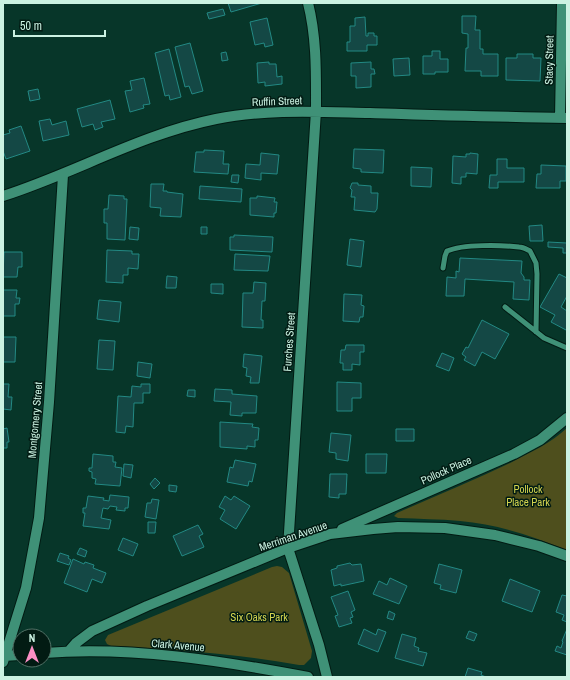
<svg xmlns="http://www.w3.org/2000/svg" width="570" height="680" viewBox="0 0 570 680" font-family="'Archivo Narrow',sans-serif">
	<rect width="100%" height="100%" fill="#073629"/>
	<path fill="#4e4f1d" d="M567,428V550C532,536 497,524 460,521C439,519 419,519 398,518L394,516L397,513C435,496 474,480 512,462C531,452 551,443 567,428Z
		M277,566L282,567L289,573L312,651L311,658L304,665H299C237,654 174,649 111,646L107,644L105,640L108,635L272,567Z"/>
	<path fill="#144845" stroke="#238984" d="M228,3H262L231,12Z
		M223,9L225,15L209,19L207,13Z
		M462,16H476L475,30H480V49H483V54H498V76H481V71H465L466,48H468V34L462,33Z
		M365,17L366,36H368V33H374V36H377V45H367V51H347V42H350V26H355V18Z
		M267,18L273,45L265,47L264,43L255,45L250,22Z
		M190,43L203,91L192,94L189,86L185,87L175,47Z
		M169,49L181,97L170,100L169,95L165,96L155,53Z
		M432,51H440V59H448V72H435V74H423V56H432Z
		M226,52L228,60L222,61L221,53Z
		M517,54H533V58H541L540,81L506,80V58H517Z
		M409,58L410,75L394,76L393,59Z
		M269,62V64H276L277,77L282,76V84L265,86V82L258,83L257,63Z
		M371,62V69H374L375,74H371V87L356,88V76H351V63Z
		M144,78L150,104L143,105L144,108L130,112L125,91L132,90L130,81Z
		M38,89L40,99L30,101L28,91Z
		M110,100L115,119L101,122L103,127L95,130L93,124L82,127L77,109Z
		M50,119L52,125L66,121L69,135L43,141L39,121Z
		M21,126L30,151L6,159L3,151V135L10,133L9,130Z
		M354,149L384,150L383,173L361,172V169L353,168Z
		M204,150L224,151L223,164H229L228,174L194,172L196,152H204Z
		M261,153L279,155L277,174L261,173V180L245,178L246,164L260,165Z
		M470,153L478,154L477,174L466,173V177H461V184L452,183L453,156L466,157V154H470Z
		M497,159H507V168H524V182H498V188H489L490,175H497Z
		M541,165L566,166V181H560V188H536L537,174H541Z
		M411,167L432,168L431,187L411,186Z
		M232,175H239L238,183L231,182Z
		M352,183H358V185L371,186V193H378L377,209L375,212L354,210L355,197H351L352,190L350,188Z
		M151,184H164L163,191H167V192L183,194L181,217L160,216L161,208L150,207Z
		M200,186L242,189L241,202L199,199Z
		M109,195L124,196V199H127L125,240L107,239V223H104V209H108Z
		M257,196L275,198L274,202H277L276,213H274V217L250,215V198H257Z
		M542,225L543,241H530L529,226Z
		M130,227L139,228L138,240L129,239Z
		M201,227H207V234H201Z
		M234,235L273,237L272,252L230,250V237H234Z
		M350,239L364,241L361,267L347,265Z
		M548,242L567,243V253H563V248L548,247Z
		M107,250L132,251V254H139L138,269L128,268V275H123V283L106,282Z
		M4,252H22V267H18L17,277H3Z
		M235,254L270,256L268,271L234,270Z
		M460,258L522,261L521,273L524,277V280H530L529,300L513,299L514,282L465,279L464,296H446L447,277L456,278V271L459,272Z
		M559,274L567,278V296L561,307L567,311V329L566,330L551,322L555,315L540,307Z
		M167,276L177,277L176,288H166Z
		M254,282L266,283L265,301H262L261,320H263V328L242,327L243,293H253Z
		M211,284H223V294L211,293Z
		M3,290H17L16,298H20L19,304H15V316H3Z
		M344,294L362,295L361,305L364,306L363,317H360L359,322L343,321Z
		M99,300L121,302L119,322L97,319Z
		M482,320L509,334L495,359L482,352L475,366L464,360L466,357L462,354L466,347L468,348Z
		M3,337H16L15,362H3Z
		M99,340L115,341L113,370L97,369Z
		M346,345H364V352H360V365L352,364V370H343V363H340L341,350H345Z
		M442,353L454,358L449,371L436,366Z
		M244,354L262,356L259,383H250L251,377L246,376L247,368L243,367Z
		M138,362L152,364L150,378L137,376Z
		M3,379V384H9L8,397H12L11,410L3,409Z
		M337,382L361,383V398H352V411H337Z
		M141,384H150V393H143V403H134L133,427L126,426L125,433L116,432L118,396L131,397L132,386L141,387Z
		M215,389L232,390V394L257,396L256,413H242V416L230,415L231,402L214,401Z
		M188,390H195V397L187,396Z
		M220,422L253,424L252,427L259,428L258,440H255V447L247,446V449L220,447Z
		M7,428L9,442H7V448H3V452V429Z
		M396,429H414V441H396Z
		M331,433L351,435L348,461L336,459V453L329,452Z
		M93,454L113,456V462H116L115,467L122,468L120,486L95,484L96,479L92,478V472L89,471V468H92Z
		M366,454H387L386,473H366Z
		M235,460L256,464L252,482L249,481L248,486L227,482L230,467L233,468Z
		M124,464L133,465L131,478L123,476Z
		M330,474H347L346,494H339V498L329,497Z
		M155,478L160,483L154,489L150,484Z
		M169,485L177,486L176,492L169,491Z
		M110,495L129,497L128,508H125V511L116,510L117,507L110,506L108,509L103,508L101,518L111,520L109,529L83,526L85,513H83V508H86L88,496L104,498L103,500L109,501Z
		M225,496L231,500L234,496L250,506L236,529L220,519L225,510L219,507Z
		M152,499L159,500L156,519L145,517L147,503H151Z
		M148,522H156L155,533H148Z
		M198,525L203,534L199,536L204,547L182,556L173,536Z
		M123,538L138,544L133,556L118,550Z
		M80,548L87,551L85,557L77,554Z
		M60,553L69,556L68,558L71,560L69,565L57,561Z
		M73,559L84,564L85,562L94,565L93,568L106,573L102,583L92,579L87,592L64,583Z
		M350,563L352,565L361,564L364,581L341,586V584L334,586L331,570L337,568V566Z
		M439,564L462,570L456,593L440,589L441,585L434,583Z
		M390,578L407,586L399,604L373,594L379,581L387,585Z
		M510,579L540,591L532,612L502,601Z
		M348,591L355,610L351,612L353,617L350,618L352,623L339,627L335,616L338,615L331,597Z
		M562,595L567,596V622L562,620L564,615L556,612Z
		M389,611L395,614L393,620L387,618Z
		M364,629L376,635L378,629L386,632L378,652L358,644Z
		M567,629V655L555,651L557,646L561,648L563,642L562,641Z
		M469,631L477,634L474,641L466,638Z
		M402,634L416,638L414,646L419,648L418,651L427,653L423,666L395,658Z
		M468,668L482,672L481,675L486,677H465Z"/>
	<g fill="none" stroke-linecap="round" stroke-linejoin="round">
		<g stroke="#021b13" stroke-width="7">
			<path id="lane" d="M443,268L445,256L447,251C463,244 501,245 519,247C523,247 526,249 530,251L536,263L537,274L536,332
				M505,307L544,338L567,348"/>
		</g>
		<g stroke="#021b13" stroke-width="12">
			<path id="street" d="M308,3C317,39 316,75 316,111L288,548L319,645L327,677
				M560,118L562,3
				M3,196C75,173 141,134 216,119C267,109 318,112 370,113C436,115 501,117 567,118
				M342,529L514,454L540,440L567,418
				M69,651L76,643L92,631L147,606L288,548L330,534L373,529L398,527L445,528L495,535L539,546L567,556
				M44,653C131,646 223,661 308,677
				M3,656L20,655
				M3,662L26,588L39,518L49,402L63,175"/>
		</g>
		<use href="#lane" stroke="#3f9177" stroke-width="5"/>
		<use href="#street" stroke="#3f9177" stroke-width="10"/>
	</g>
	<g text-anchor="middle" stroke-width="3" stroke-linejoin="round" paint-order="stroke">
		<g font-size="11" fill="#cbf2e2" stroke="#021b13">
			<text transform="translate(549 60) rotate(-89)" y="4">Stacy Street</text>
			<text transform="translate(277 101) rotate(-2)" y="4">Ruffin Street</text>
			<text transform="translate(289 342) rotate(-86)" y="4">Furches Street</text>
			<text transform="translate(35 420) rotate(-85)" y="4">Montgomery Street</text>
			<text transform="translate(446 470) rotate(-24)" y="4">Pollock Place</text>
			<text transform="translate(293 536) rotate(-19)" y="4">Merriman Avenue</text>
			<text transform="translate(178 645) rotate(5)" y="4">Clark Avenue</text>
		</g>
		<g font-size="11" fill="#d3d34f" stroke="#021b13">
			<text x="528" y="493">Pollock<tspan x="528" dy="13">Place Park</tspan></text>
			<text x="259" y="621">Six Oaks Park</text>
		</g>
	</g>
	<rect width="570" height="680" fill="none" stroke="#cbf2e2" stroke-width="8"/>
	<g transform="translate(32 648)"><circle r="19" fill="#021b13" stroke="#527166"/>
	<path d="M0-3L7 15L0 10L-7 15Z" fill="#fb8fc5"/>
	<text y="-6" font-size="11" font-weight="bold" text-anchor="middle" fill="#cbf2e2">N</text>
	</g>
	<path d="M14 30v6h91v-6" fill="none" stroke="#cbf2e2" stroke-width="2"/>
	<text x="20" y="30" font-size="12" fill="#cbf2e2" stroke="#021b13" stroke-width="3" paint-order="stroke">50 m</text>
</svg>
